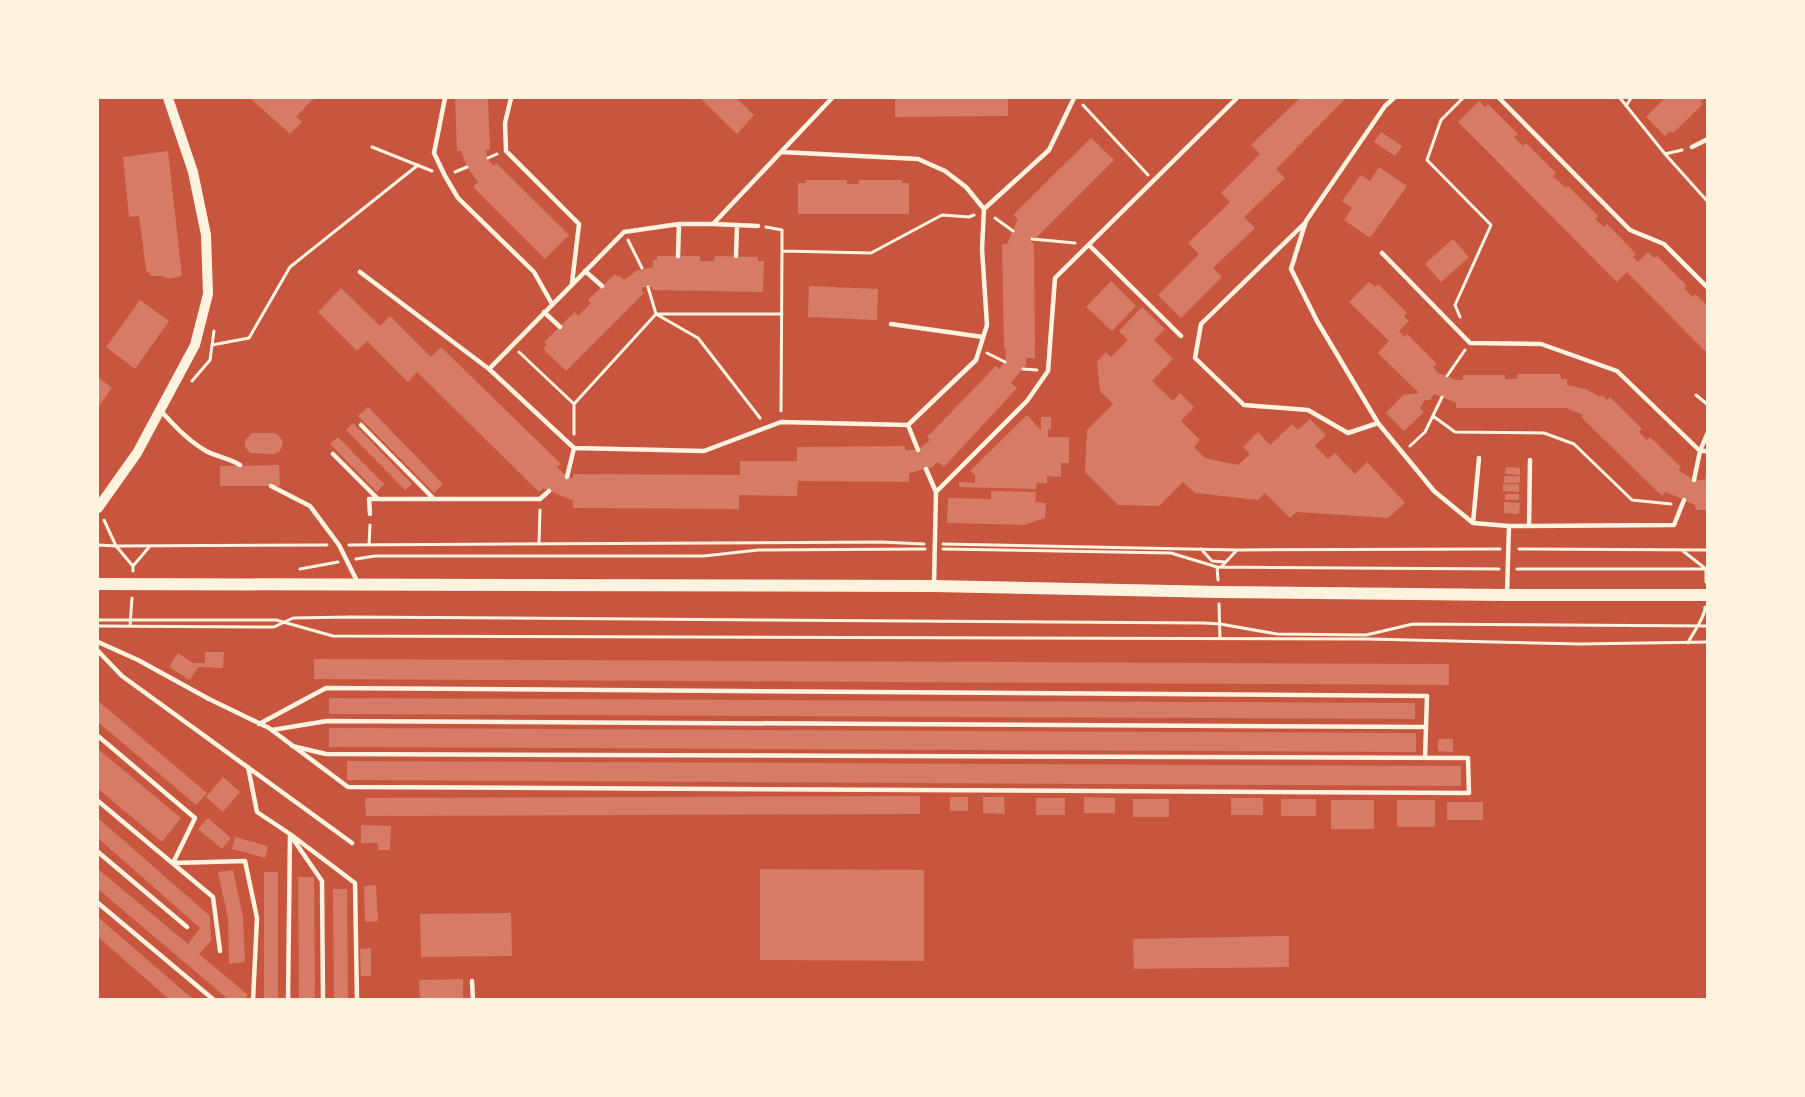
<svg xmlns="http://www.w3.org/2000/svg" width="1805" height="1097" viewBox="0 0 1805 1097" font-family="'Source Serif 4',serif">
	<rect width="100%" height="100%" fill="#c8553d"/>
	<path fill="#d67c66" d="M250,98H314L296,117L302,122L290,134Z
		M455,98H488L490,150H485L489,161L494,166L496,163L569,235L545,259L473,187L478,182L467,167L461,151H457Z
		M700,98H736L754,115L737,134Z
		M895,98H1008V116L895,117Z
		M1300,98H1346L1276,169L1285,178L1244,217L1255,228L1213,268L1222,277L1181,318L1158,295L1199,254L1188,243L1230,202L1221,193L1260,154L1251,145Z
		M1665,98H1705L1700,102L1703,104L1673,133L1670,131L1665,136L1646,117Z
		M1479,101L1485,107L1488,104L1518,134L1514,137L1523,146L1526,143L1556,173L1553,176L1566,188L1568,186L1598,216L1595,219L1604,227L1607,224L1622,239L1636,254L1633,257L1638,262L1648,252L1654,258L1657,256L1687,286L1684,288L1693,297L1695,294L1708,306V349L1705,351L1627,272L1617,282L1458,122Z
		M1381,132L1402,146L1395,156L1374,142Z
		M1091,138L1114,160L1036,238L1034,236L1032,239V243H1034L1035,358H1026V365L1011,383L1017,388L944,467L938,462L932,467L909,473V482L798,481L797,496L739,495V509L573,508V500L569,499L543,488L539,492L417,372L408,382L367,341L357,351L318,312L341,288L380,326L390,316L431,357L441,347L561,464L557,467L567,477L573,478V474L740,475V461H797V447L905,446V450H918L930,440L927,437L996,366L999,369L1005,362L1006,349H1004L1002,244H1007L1018,219L1013,215Z
		M168,151L182,276L169,279L162,276H151L146,270L139,216L129,217L123,157Z
		M1379,167L1407,186L1370,238L1344,220L1352,208L1342,201L1361,175L1370,181Z
		M805,180H847V184H859V180H902V183H909V214H798V183H806Z
		M1453,239L1469,257L1441,282L1425,264Z
		M657,256H700V261H714L715,256L758,257V261H764L763,292L652,290V287H644L641,290L644,293L566,371L543,349L547,345L544,342L575,312L578,316L591,303L588,300L615,274L618,277L620,276L624,280L636,271L653,267V260H657Z
		M1111,281L1136,306L1112,331L1086,307Z
		M1369,282L1375,287L1378,284L1407,313L1404,316L1409,321L1399,331L1405,337L1407,334L1437,364L1433,367L1438,373L1456,380H1463V375H1505V379H1517V374H1560L1561,379H1567V385L1586,389L1600,397L1602,395L1607,400L1610,397L1642,429L1639,432L1647,440L1650,437L1681,467L1679,470L1681,472L1694,480H1705V476H1708V510H1696L1695,505L1666,492L1662,496L1581,417L1583,415L1566,408H1456V403L1434,394L1430,400H1425L1420,408L1424,412L1404,431L1386,413L1403,395L1419,393L1378,353L1389,341L1349,302Z
		M809,286L878,289L877,320L808,317Z
		M140,300L169,321L135,369L106,347Z
		M1142,307L1165,329L1154,340L1173,359L1152,381L1173,401L1180,393L1194,407L1181,421L1200,440L1194,447L1205,458L1238,465L1250,454L1243,447L1258,432L1270,445L1292,424L1298,430L1310,419L1326,435L1315,446L1328,459L1335,453L1355,474L1367,462L1405,503L1388,518L1296,512L1290,518L1265,493L1258,500L1195,493L1183,482L1159,506L1118,505L1085,472L1087,430L1113,404L1100,391L1097,362L1106,352L1111,357L1128,340L1119,331Z
		M98,377L112,388L98,407Z
		M368,407L443,484L434,493L358,416Z
		M1027,415L1041,430V417H1051V429H1048V437H1069V463H1061V477L1047,476V483H1037L1036,489L959,487V482L975,483V475L970,471Z
		M353,423L412,484L405,490L346,430Z
		M252,433H273L277,434L283,441L280,451L274,454L250,453L245,447V443L246,439Z
		M338,437L384,484L377,492L330,444Z
		M279,465L280,486H220V466Z
		M1506,467L1520,468V475L1505,474Z
		M1504,476H1520V483H1504Z
		M1503,484H1519V492L1503,491Z
		M991,491L1036,492L1035,502L1046,503L1045,518L1024,525L947,523L948,498L991,499Z
		M1505,494H1519V500H1505Z
		M1504,502L1520,503L1519,514L1504,513Z
		M205,652H224L223,668L198,667L190,680L169,667L178,653L193,663H205Z
		M314,659L1449,664V685L314,679Z
		M329,698L1415,703V719L329,714Z
		M98,701L207,793L196,805L98,722Z
		M329,728L1416,733V752L329,747Z
		M1438,739H1453V752L1438,751Z
		M98,749L181,818L162,842L98,789Z
		M347,761L1461,766V786L347,780Z
		M223,777L240,792L223,812L206,797Z
		M920,796V814L366,816L365,798Z
		M950,797H968V811H950Z
		M983,797H1004L1005,814L983,813Z
		M1084,797L1115,798V813H1084Z
		M1036,798H1065V815H1036Z
		M1231,798H1263V815H1231Z
		M1133,799H1169V817H1133Z
		M1281,799H1316V816H1281Z
		M1331,800H1374V829H1331Z
		M1397,800H1435V827H1397Z
		M1447,802H1483V820H1447Z
		M98,818L210,916L211,941L199,954L248,995L244,1000H229L98,889V869L188,944L200,928L98,838Z
		M208,818L231,838L222,849L198,829Z
		M361,825L391,826L390,850H378V843H361Z
		M235,837L268,846L265,858L232,849Z
		M760,869L924,870V961L760,960Z
		M233,870L243,917L245,962L229,964L228,918L218,872Z
		M264,872H278V1000H264Z
		M298,877H314L315,1000H299Z
		M376,885L378,921L365,922L364,886Z
		M333,889H347L348,1000H334Z
		M511,913L512,956L421,957L420,914Z
		M98,917L194,1000H170L98,937Z
		M1289,936V967L1134,969L1133,939Z
		M371,948V976H361L360,949Z
		M463,979V1000H420L419,980Z"/>
	<g fill="none" stroke-linecap="round" stroke-linejoin="round">
		<path stroke="#fff3e0" stroke-width="3" d="M1620,98L1665,154L1708,202
			M1083,105L1148,175
			M1626,106L1631,98
			M372,147L432,171
			M1665,154L1682,150
			M488,158L497,154
			M455,172L467,167
			M995,218L1013,231
			M766,227L782,230V251
			M1032,239L1075,243
			M628,240L642,268
			M648,287L656,314L698,338L760,418
			M1460,317L1455,305L1491,225L1427,160L1441,120L1463,98
			M212,345L249,338L290,267L418,165
			M519,352L574,404
			M987,353L1005,362
			M1023,369L1037,370
			M1447,376L1465,350
			M192,381L210,360L214,331
			M1696,395L1708,405
			M781,411L782,251L871,253L942,215L969,217L974,215
			M1433,416L1455,432L1544,433L1574,444L1632,500L1671,504
			M574,434V404L656,314H782
			M1410,446L1425,432L1442,397
			M539,544L540,510
			M943,544L1237,550L1500,549
			M98,545L116,546L104,520
			M349,545L881,542L924,544
			M369,545L370,525
			M116,546L327,545
			M116,546L132,565
			M943,549L1171,553L1217,567L1499,569
			M1201,549L1212,561L1226,562
			M1519,549L1708,550
			M1683,551L1706,569
			M356,559L375,556H704L758,550L925,549
			M1222,566L1237,550
			M1217,567L1218,580
			M300,569L338,562
			M1517,569H1708
			M133,571V566L150,546
			M1706,582V569
			M1219,604L1220,639
			M98,620H276L333,636L1368,639L1580,644L1708,642
			M98,626L274,627L293,618L350,617L1204,623L1220,624L1277,634L1366,635L1413,624L1708,626
			M130,626L132,598
			M1688,643C1693,632 1705,618 1705,607"/>
		<path stroke="#fff3e0" stroke-width="4.5" d="M445,98L434,153L445,176L458,198L534,272L552,304
			M511,98L505,123L506,151L579,224L572,283
			M1394,98L1385,106L1306,221L1291,269L1317,321L1378,423L1434,491L1473,523L1509,526
			M1499,98L1630,230L1664,244L1708,288
			M1692,147L1708,139
			M781,152L918,159L945,171L966,187L984,209
			M1305,223L1201,324L1195,358L1244,405L1308,410L1348,433L1378,423
			M713,224L758,226
			M1089,245L1181,336
			M1382,253L1470,343L1541,344L1617,371L1700,451H1708
			M678,256L679,224
			M736,256L737,225
			M585,271L602,286
			M360,272L489,369L574,448L704,451L781,422L908,425L976,360L987,325L982,249L984,209L1049,150L1074,98
			M544,312L560,327
			M891,324L983,337
			M489,369L624,232L679,224H713L832,98
			M160,410C174,425 187,440 206,451C217,457 229,458 240,465
			M361,425L434,499
			M908,425L918,450
			M333,454L378,499
			M926,469L936,492L934,584
			M567,477L574,448
			M1694,480L1700,451L1708,432
			M271,486L310,506L339,545L358,583
			M936,492L1027,401L1048,371L1055,278L1237,98
			M370,514L369,499H540L549,491
			M1473,523L1479,458
			M1529,526L1530,460
			M1507,593L1509,526L1674,525L1684,500
			M98,642L138,660L209,699L269,728L348,787L1469,793L1468,758L326,754L292,746
			M98,651L122,676L352,843
			M259,724L326,688L1427,696L1426,727
			M272,730L327,721L1426,727L1425,758
			M98,736L195,818L173,863
			M248,767L257,812L290,834L288,1000
			M98,801L213,897L220,951
			M290,834L355,883L357,1000
			M293,839L322,881L323,1000
			M98,852L187,927
			M173,863L245,861L257,918L253,1000
			M98,903L214,1000
			M472,981L473,1000"/>
		<path stroke="#fff3e0" stroke-width="10" d="M98,508L137,453L195,345L208,294L206,235L193,172L168,98"/>
		<path stroke="#fff3e0" stroke-width="12" d="M98,584L934,586L1219,592L1507,595H1708"/>
	</g>
	<rect width="1805" height="1097" fill="none" stroke="#fff3e0" stroke-width="198"/>
</svg>
